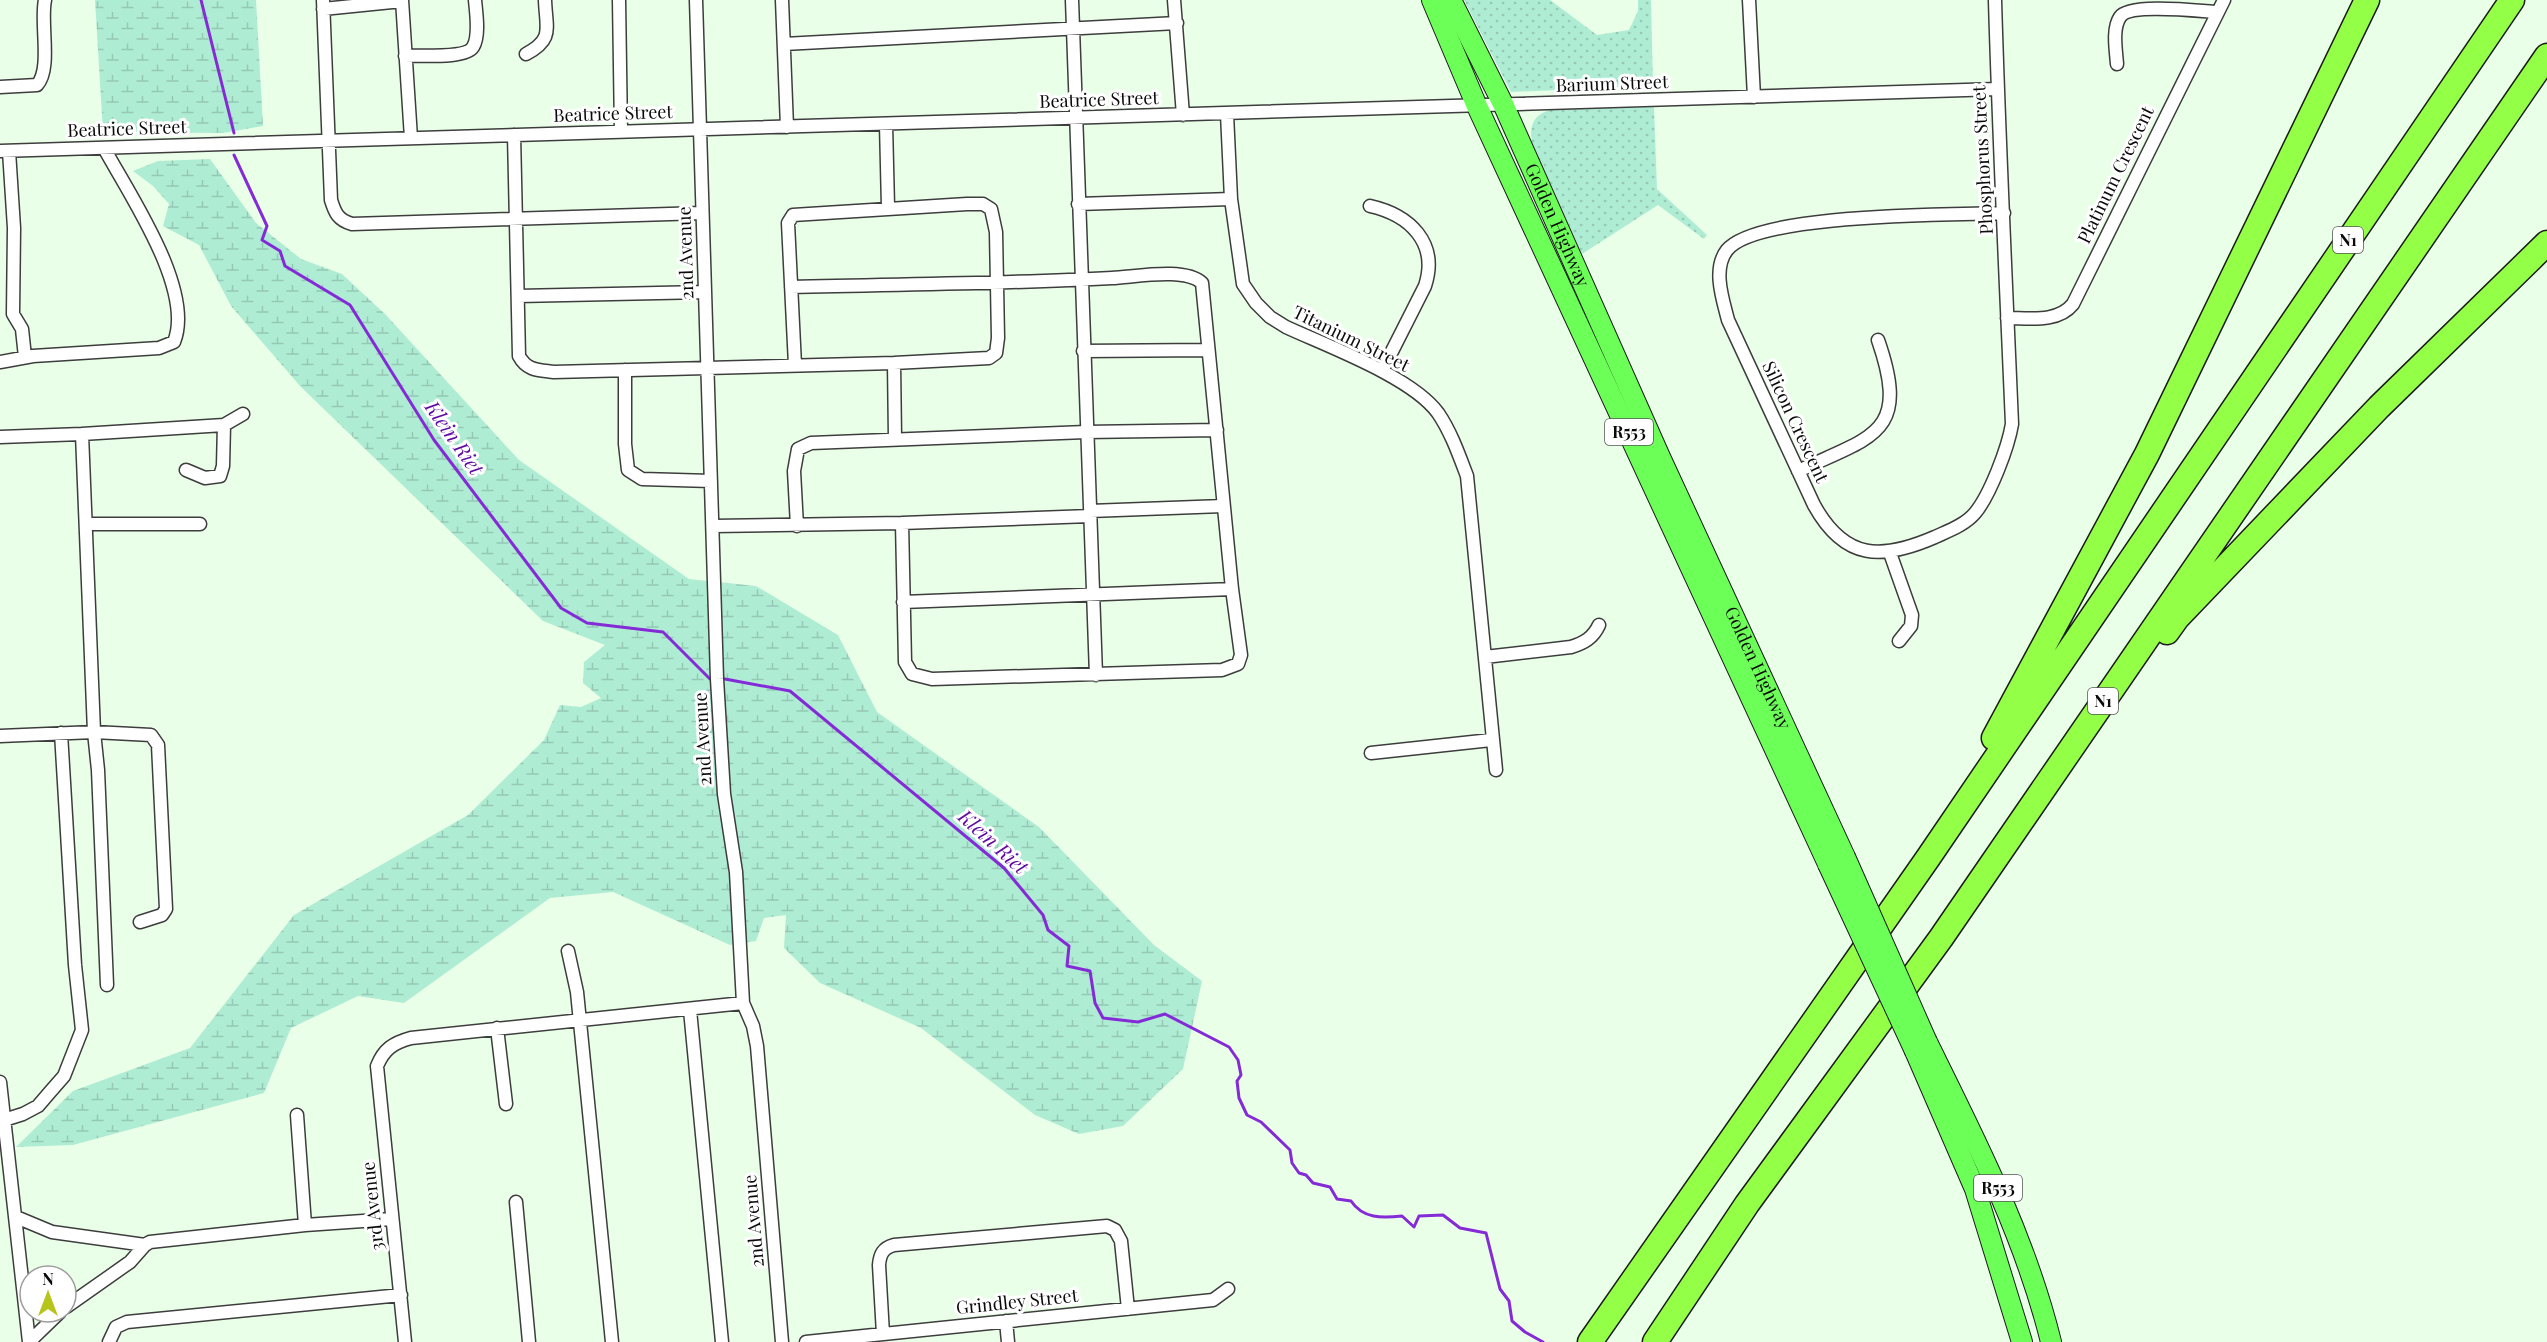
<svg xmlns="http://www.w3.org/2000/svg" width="2547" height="1342" viewBox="0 0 2547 1342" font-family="'Playfair Display',serif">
	<defs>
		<pattern id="grass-dots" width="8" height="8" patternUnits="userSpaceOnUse" patternTransform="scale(1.5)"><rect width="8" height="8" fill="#afecd4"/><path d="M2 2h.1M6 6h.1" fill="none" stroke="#95c9b5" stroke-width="1.8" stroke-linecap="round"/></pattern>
		<pattern id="wetland-marsh" width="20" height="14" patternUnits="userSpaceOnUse" patternTransform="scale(1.5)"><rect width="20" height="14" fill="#afecd4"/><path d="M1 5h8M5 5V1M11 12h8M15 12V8" fill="none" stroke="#95c9b5"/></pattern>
	</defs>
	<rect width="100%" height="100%" fill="#eaffe8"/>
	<path fill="url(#grass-dots)" d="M1464,0H1550L1597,35L1629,30L1638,11V0H1651L1653,86L1511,92Z
		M1654,107L1657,189L1707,235L1704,239L1658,205L1582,254L1532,143C1529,124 1534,114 1553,109Z"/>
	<path fill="url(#wetland-marsh)" d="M95,0H256L263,126L223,133L103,132Z
		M210,159L256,223L301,259L342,274L385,314L519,460L689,579L756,586L838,635L877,712L1039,827L1154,945L1202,981L1183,1069L1123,1126L1079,1134L1035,1115L921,1028L820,983L784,948L786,915L764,918L756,941L730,945L613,892L550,898L404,1003L358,996L291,1028L264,1093L73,1145L16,1147L73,1091L190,1048L294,915L468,815L544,740L560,705L581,707L601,698L583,683L584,662L605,645L543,621L300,386L231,306L199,245L163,226L169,204L153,186L133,171L158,161Z"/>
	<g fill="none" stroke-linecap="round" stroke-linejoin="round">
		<path stroke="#852ad7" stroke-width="3" d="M201,0L234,133
			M234,155L267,226L262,240L280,251L285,266L350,305L434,440L561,608L587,623L663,632L710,679
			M725,679L790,691L1004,868L1043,915L1048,930L1069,946L1067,966L1090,971L1095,1003L1103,1018L1138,1022L1165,1014L1229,1047L1238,1060L1241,1075L1237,1081L1239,1098L1247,1115L1261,1122L1290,1150L1292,1163L1299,1173L1306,1175L1313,1183L1330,1187L1337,1199L1351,1201C1363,1219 1382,1218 1402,1216L1414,1227L1419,1216L1443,1215L1460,1228L1486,1233L1500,1289L1509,1301L1512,1321L1525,1332L1543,1342"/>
		<g stroke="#3d3d3d" stroke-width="15">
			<path id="minor" d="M323,0L331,200C335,213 338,220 352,224L702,213
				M402,0L411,138
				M619,0L621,132
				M696,0L717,679L724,794L736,872L743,1003L753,1026L757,1046L782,1342
				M782,0L787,127
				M1072,0L1096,675
				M1174,0L1183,115
				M1749,0L1754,97
				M1995,0C1999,141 2006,283 2012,424C2008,448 1990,495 1975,513C1965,525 1948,531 1935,537C1882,560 1845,561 1814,505L1728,320C1723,300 1712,269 1727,250C1757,213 1951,215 2004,213
				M323,9L402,1
				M784,44L1177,23
				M526,54C554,39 546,29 545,0
				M405,56C419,55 466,59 473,47C480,36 476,12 475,0
				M2117,64C2116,50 2112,29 2120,17C2129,3 2199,11 2216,12
				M0,87L37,85C52,69 40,23 45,0
				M1227,114L1231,199L1243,284L1256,303L1270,317L1286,327C1327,346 1412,377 1438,413C1451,432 1459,455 1467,476L1496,770
				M886,124L888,207
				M514,135L519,356C527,371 539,370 554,372L894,363L989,358L996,353L998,338L996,232L991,209L983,204H967L793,215L788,223L795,365
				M0,151L1998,89
				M9,151L14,228L13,314L22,329L25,357
				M1078,204L1231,199
				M1370,206C1410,215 1439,243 1425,286L1382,371
				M791,287C898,284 1005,284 1112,278C1135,277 1185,267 1202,283L1232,589L1241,655L1238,664L1222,670L932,679L912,674L905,662L902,523
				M518,296L705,292
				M2007,318C2029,318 2058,323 2073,304L2224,0
				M1083,351L1207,350
				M0,362L33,356L159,348L174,342C195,290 129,194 104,148
				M894,363L895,439
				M625,370V444L628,470L642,479L711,481
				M82,434L224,425L243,414
				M0,437L82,434L94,732L0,736
				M186,470L205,478L220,476L223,466L224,425
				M1798,471C1872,436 1911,435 1878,340
				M1090,511L1223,506
				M86,524H200
				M713,526L902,523L1090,516
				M797,526L794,471L798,449L811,443L1086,432L1217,430
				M1890,553L1912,615L1911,626L1899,641
				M903,602L1232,589
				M1485,657L1571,647C1584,643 1593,638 1599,625
				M1371,753L1491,740
				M568,951L577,992L612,1342
				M107,985L98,770L94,732L151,735L158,745L166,909L162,915L140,922
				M690,1010L722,1342
				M497,1028L506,1104
				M0,1082L29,1342
				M297,1115L305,1225
				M4,1120L23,1114L38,1106L50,1092L64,1076L82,1030L75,965L61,733
				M516,1202L529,1342
				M16,1217L52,1232L145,1245
				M66,1307L130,1262L145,1245L150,1242L305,1225L392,1219
				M1006,1321L1008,1342
				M883,1334L879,1265C880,1254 883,1248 894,1245L1107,1226L1115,1230L1121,1241L1128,1309
				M29,1342L60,1312
				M109,1342L116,1327L127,1322L401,1295
				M405,1342L377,1066C384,1049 393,1043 411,1038L743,1003
				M806,1342L1213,1300L1228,1289"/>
		</g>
		<g stroke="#1b1b1b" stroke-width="22">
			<g id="primary">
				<path d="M1432,0L1476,104L1828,864"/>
				<path id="s1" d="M1451,0L1504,106L1660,457L1845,857"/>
				<path d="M1927,1042C1975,1139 2025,1236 2051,1342"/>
				<path d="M1915,1051L1975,1189L2022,1342"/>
			</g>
		</g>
		<g stroke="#1b1b1b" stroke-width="27">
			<path id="motorway" d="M2167,632L2177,618L2379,407L2547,243
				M1994,738L2147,454L2367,0
				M1590,1342L1928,858L2512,0
				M1655,1342L1747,1204L1941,938L2547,56"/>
		</g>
		<use href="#minor" stroke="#fff" stroke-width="12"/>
		<use href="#primary" stroke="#6cff58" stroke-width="20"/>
		<use href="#motorway" stroke="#93ff46" stroke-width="24"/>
		<g stroke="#1b1b1b" stroke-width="22" stroke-linecap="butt">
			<path id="primary-bridge" d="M1845,857L1927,1042
				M1828,864L1915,1051"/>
		</g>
		<use href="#primary-bridge" stroke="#6cff58" stroke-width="20"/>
	</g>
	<g text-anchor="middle" stroke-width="6" stroke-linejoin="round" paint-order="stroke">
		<g fill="#fff" stroke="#545454" stroke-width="1.5">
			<rect x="2333" y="227" width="30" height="26" rx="4.5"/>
			<rect x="1605" y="419" width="48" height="26" rx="4.5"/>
			<rect x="2088" y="688" width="30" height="26" rx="4.5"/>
			<rect x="1974" y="1175" width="48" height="26" rx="4.5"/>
		</g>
		<g font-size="16" font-weight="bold" fill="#0a0a0a">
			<text x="2348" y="246">N1</text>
			<text x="1629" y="438">R553</text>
			<text x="2103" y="707">N1</text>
			<text x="1998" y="1194">R553</text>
		</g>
		<g font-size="18" fill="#0a0a0a" stroke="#fff">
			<text transform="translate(1612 84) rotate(-2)" y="6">Barium Street</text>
			<text transform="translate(1099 100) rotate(-2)" y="6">Beatrice Street</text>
			<text transform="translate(613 114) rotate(-2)" y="6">Beatrice Street</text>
			<text transform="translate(127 129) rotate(-2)" y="6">Beatrice Street</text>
			<text transform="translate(1983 160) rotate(-93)" y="6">Phosphorus Street</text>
			<text transform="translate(2116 175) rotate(-64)" y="6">Platinum Crescent</text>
			<text dy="6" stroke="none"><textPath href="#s1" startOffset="249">Golden Highway</textPath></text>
			<text transform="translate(686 253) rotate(-92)" y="6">2nd Avenue</text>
			<text transform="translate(1351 339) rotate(26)" y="6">Titanium Street</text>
			<text transform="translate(1795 422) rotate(65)" y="6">Silicon Crescent</text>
			<text dy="6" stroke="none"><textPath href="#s1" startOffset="735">Golden Highway</textPath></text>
			<text transform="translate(703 739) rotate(-93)" y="6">2nd Avenue</text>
			<text transform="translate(373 1206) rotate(-96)" y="6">3rd Avenue</text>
			<text transform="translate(754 1221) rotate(-95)" y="6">2nd Avenue</text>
			<text transform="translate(1017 1302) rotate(-6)" y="6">Grindley Street</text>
		</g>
		<g font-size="20" font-style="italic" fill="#610ca4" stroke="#fff">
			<text transform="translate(454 438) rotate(55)" y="7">Klein Riet</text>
			<text transform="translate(993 842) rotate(42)" y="7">Klein Riet</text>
		</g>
	</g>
	<g transform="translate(48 1294)"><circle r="28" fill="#ffffff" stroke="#9d9d9d" stroke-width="1.5"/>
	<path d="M0-4.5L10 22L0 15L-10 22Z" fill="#b7c419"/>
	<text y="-9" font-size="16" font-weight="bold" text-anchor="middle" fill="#0a0a0a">N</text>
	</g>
</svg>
